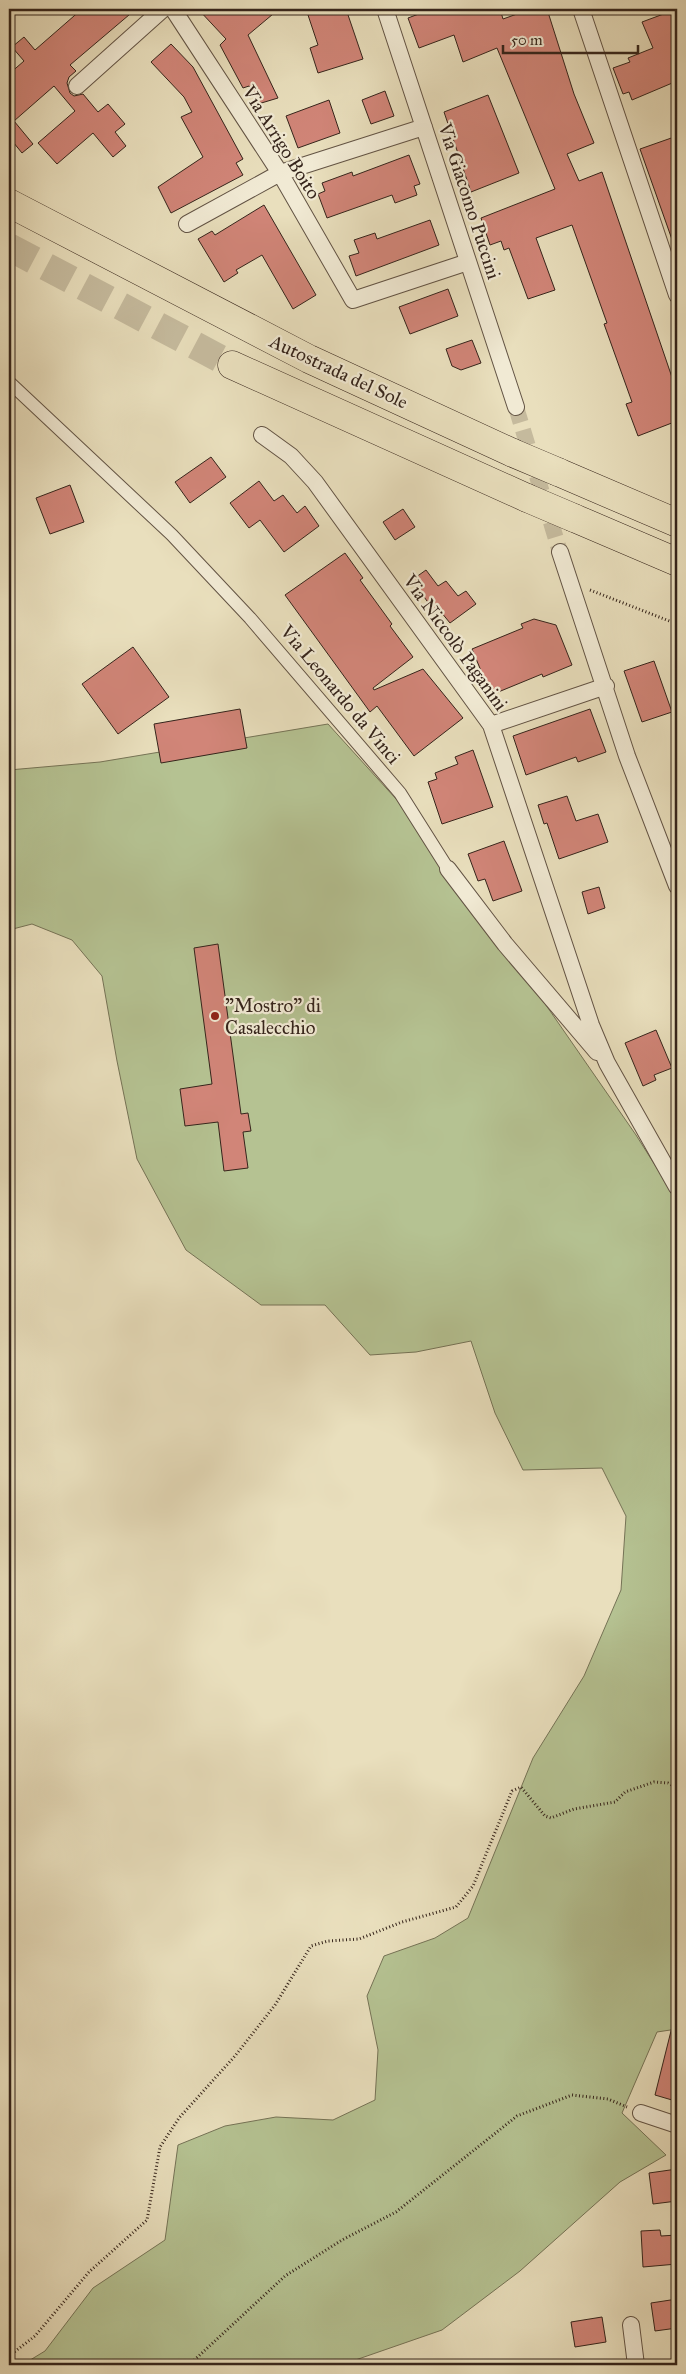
<svg xmlns="http://www.w3.org/2000/svg" width="686" height="2374" viewBox="0 0 686 2374" font-family="'IM FELL Great Primer',serif">
	<rect width="100%" height="100%" fill="#e9dfbd"/>
	<filter id="stains"><feTurbulence type="fractalNoise" baseFrequency=".004" numOctaves="4"/><feColorMatrix values="0 0 0 0 .2 0 0 0 0 .09 0 0 0 0 .02 0 0 0 .5 -.17"/></filter>
	<radialGradient id="worn" r=".72"><stop offset=".6" stop-color="#630" stop-opacity="0"/><stop offset="1" stop-color="#630" stop-opacity=".3"/></radialGradient>
	<path fill="#b5c292" stroke="#757356" d="M328,724L426,832L636,1135L677,1200V2029L657,2032L622,2113L666,2155L620,2182L520,2271L442,2330L341,2365H22L45,2351L93,2288L165,2240L178,2145L225,2126L276,2117L333,2120L375,2100L378,2050L367,1996L384,1956L435,1938L468,1918L533,1758L584,1676L621,1590L626,1516L602,1468L523,1470L495,1413L471,1341L416,1352L370,1355L325,1305H261L186,1250L137,1159L117,1061L102,976L72,940L32,924L9,930V770L100,762Z"/>
	<path fill="#d18578" stroke="#35241b" d="M82,9H136L70,65L76,71L69,77L67,83L70,93L74,96L83,94L98,112L108,104L125,124L115,132L126,146L113,157L93,133L57,164L38,143L75,111L54,86L14,121L33,144L22,153L9,137V74L24,61L12,47L24,37L35,50Z
		M198,9H279L248,35L278,98L258,104L249,86L243,88L220,45L226,39Z
		M306,9H346L363,59L318,73L310,48L318,45Z
		M432,9H500L503,19L531,9H547L574,94L594,143L567,154L579,181L602,172L677,392V421L638,436L626,404L632,402L604,324L607,323L572,225L536,238L555,290L528,299L509,248L504,250L501,241L490,245L481,218L555,189L497,48L463,62L454,35L419,48L408,18Z
		M677,9V81L632,100L629,92L623,94L613,68L630,62L628,58L653,48L642,22Z
		M171,44L193,67L243,159L236,163L243,175L171,213L158,187L203,157L181,117L192,112L184,97L151,62Z
		M385,91L394,116L371,124L362,100Z
		M488,95L519,173L471,192L444,112Z
		M329,100L340,133L298,148L286,116Z
		M677,136V248H675L640,149Z
		M409,155L420,184L414,186L417,195L395,203L392,195L327,218L318,194L325,191L322,183L352,172L353,176Z
		M264,205L316,295L293,309L262,255L236,270L238,273L224,282L198,239L212,231L215,235Z
		M430,220L439,245L356,276L349,256L359,253L354,240L375,233L377,239Z
		M448,289L458,316L410,334L399,307Z
		M472,340L481,363L461,370L452,366L446,349Z
		M211,457L226,477L190,503L175,482Z
		M259,481L274,501L283,495L297,513L305,506L319,526L284,552L260,520L249,528L230,503Z
		M70,485L84,522L50,534L36,498Z
		M403,509L415,527L395,540L383,522Z
		M345,553L363,578L360,580L392,624L390,626L413,657L373,688L374,690L423,669L463,718L414,756L377,706L370,712L285,595Z
		M426,570L438,586L446,581L458,596L466,591L476,604L450,623L441,612L437,615L412,580Z
		M534,619L556,625L572,665L543,677L542,674L491,695L472,649L523,628L521,624Z
		M133,647L169,697L118,734L82,684Z
		M654,661L672,712L642,722L624,671Z
		M240,709L247,748L161,763L154,724Z
		M590,709L606,752L578,762L576,757L526,775L513,736Z
		M473,750L493,807L442,824L428,782L437,779L435,773L458,764L455,757Z
		M567,796L576,821L598,814L608,842L559,859L547,823L544,824L538,805Z
		M504,841L522,891L493,901L485,879L478,881L468,854Z
		M599,887L605,908L588,914L582,892Z
		M218,944L241,1114L248,1113L251,1131L243,1132L248,1168L224,1171L218,1122L185,1126L180,1089L212,1084L194,948Z
		M656,1030L672,1068L654,1075L656,1080L643,1086L625,1043Z
		M672,2027L677,2028V2090H675L672,2100L655,2095Z
		M677,2169V2201L653,2204L649,2173Z
		M660,2230L661,2236L677,2235V2264L643,2267L641,2231Z
		M677,2299V2328L655,2331L651,2303Z
		M602,2317L606,2342L575,2347L571,2322Z"/>
	<g fill="none" stroke-linecap="round" stroke-linejoin="round">
		<path stroke="#c5ba9d" stroke-width="16" stroke-dasharray="16 8" stroke-linecap="butt" d="M516,407L560,552"/>
		<path stroke="#c5ba9d" stroke-width="28" stroke-dasharray="28 14" stroke-linecap="butt" d="M9,247L232,365"/>
		<g stroke="#625344" stroke-width="14">
			<path id="pedestrian" d="M9,382L172,535L250,618L400,793L448,869"/>
		</g>
		<g stroke="#625344" stroke-width="18">
			<path id="minor" d="M173,9L280,173L353,300L468,262
				M385,9L516,407
				M581,9L677,295
				M77,86L163,9
				M187,224L280,173L424,127
				M262,435L291,456L315,482L491,725L591,1025L607,1063L677,1187
				M560,552L627,756L677,886
				M491,725L606,686
				M448,869L505,944L597,1052
				M641,2113L677,2125
				M631,2325L636,2365"/>
		</g>
		<g stroke="#35241b" stroke-width="29">
			<path id="motorway" d="M9,203L309,359L513,453
				M232,365L527,498
				M558,472L677,523
				M574,518L677,562"/>
		</g>
		<path stroke="#35241b" stroke-width="3" stroke-dasharray="1 2.5" stroke-linecap="butt" d="M590,590L677,624
			M9,2356L35,2336L89,2272L147,2220L160,2147L179,2118L235,2056L275,2005L311,1946L328,1941L359,1939L402,1922L456,1907L473,1886L512,1791L521,1787L545,1816L551,1818L574,1809L615,1802L625,1792L654,1782L668,1783L677,1788
			M189,2365L285,2276L342,2240L396,2212L517,2116L572,2095L608,2099L627,2107"/>
		<use href="#pedestrian" stroke="#f1ead4" stroke-width="12"/>
		<use href="#minor" stroke="#f1ead4" stroke-width="16"/>
		<use href="#motorway" stroke="#e9dfbd" stroke-width="28"/>
		<g stroke="#35241b" stroke-width="29" stroke-linecap="butt">
			<path id="motorway-bridge" d="M513,453L558,472
				M527,498L574,518"/>
		</g>
		<use href="#motorway-bridge" stroke="#e9dfbd" stroke-width="28"/>
	</g>
	<circle fill="#8f2418" stroke="#f1ead4" stroke-width="2" cx="215" cy="1016" r="5"/>
	<g text-anchor="middle" stroke-width="4.5" stroke-linejoin="round" paint-order="stroke">
		<g font-size="19" fill="#35241b" stroke="#f1ead4">
			<text transform="translate(282 142) rotate(58)" y="7">Via Arrigo Boito</text>
			<text transform="translate(470 201) rotate(72)" y="7">Via Giacomo Puccini</text>
			<text transform="translate(339 371) rotate(25)" y="7">Autostrada del Sole</text>
			<text transform="translate(456 642) rotate(54)" y="7">Via Niccolò Paganini</text>
			<text transform="translate(341 694) rotate(50)" y="7">Via Leonardo da Vinci</text>
		</g>
		<g font-size="19" fill="#35241b" stroke="#f1ead4" text-anchor="start">
			<text x="225" y="1012">"Mostro" di<tspan x="225" dy="22">Casalecchio</tspan></text>
		</g>
	</g>
	<rect width="686" height="2374" fill="none" stroke="#e9dfbd" stroke-width="30"/>
	<rect x="10" y="10" width="666" height="2354" fill="none" stroke="#35241b" stroke-width="2.5"/>
	<rect x="15" y="15" width="656" height="2344" fill="none" stroke="#35241b"/>
	<path d="M503 45v8h135v-8" fill="none" stroke="#35241b" stroke-width="2.5"/>
	<text x="511" y="45" font-size="15" fill="#35241b" stroke="#f1ead4" stroke-width="4" paint-order="stroke">50 m</text>
	<rect width="100%" height="100%" filter="url(#stains)"/>
	<rect width="100%" height="100%" fill="url(#worn)"/>
</svg>
